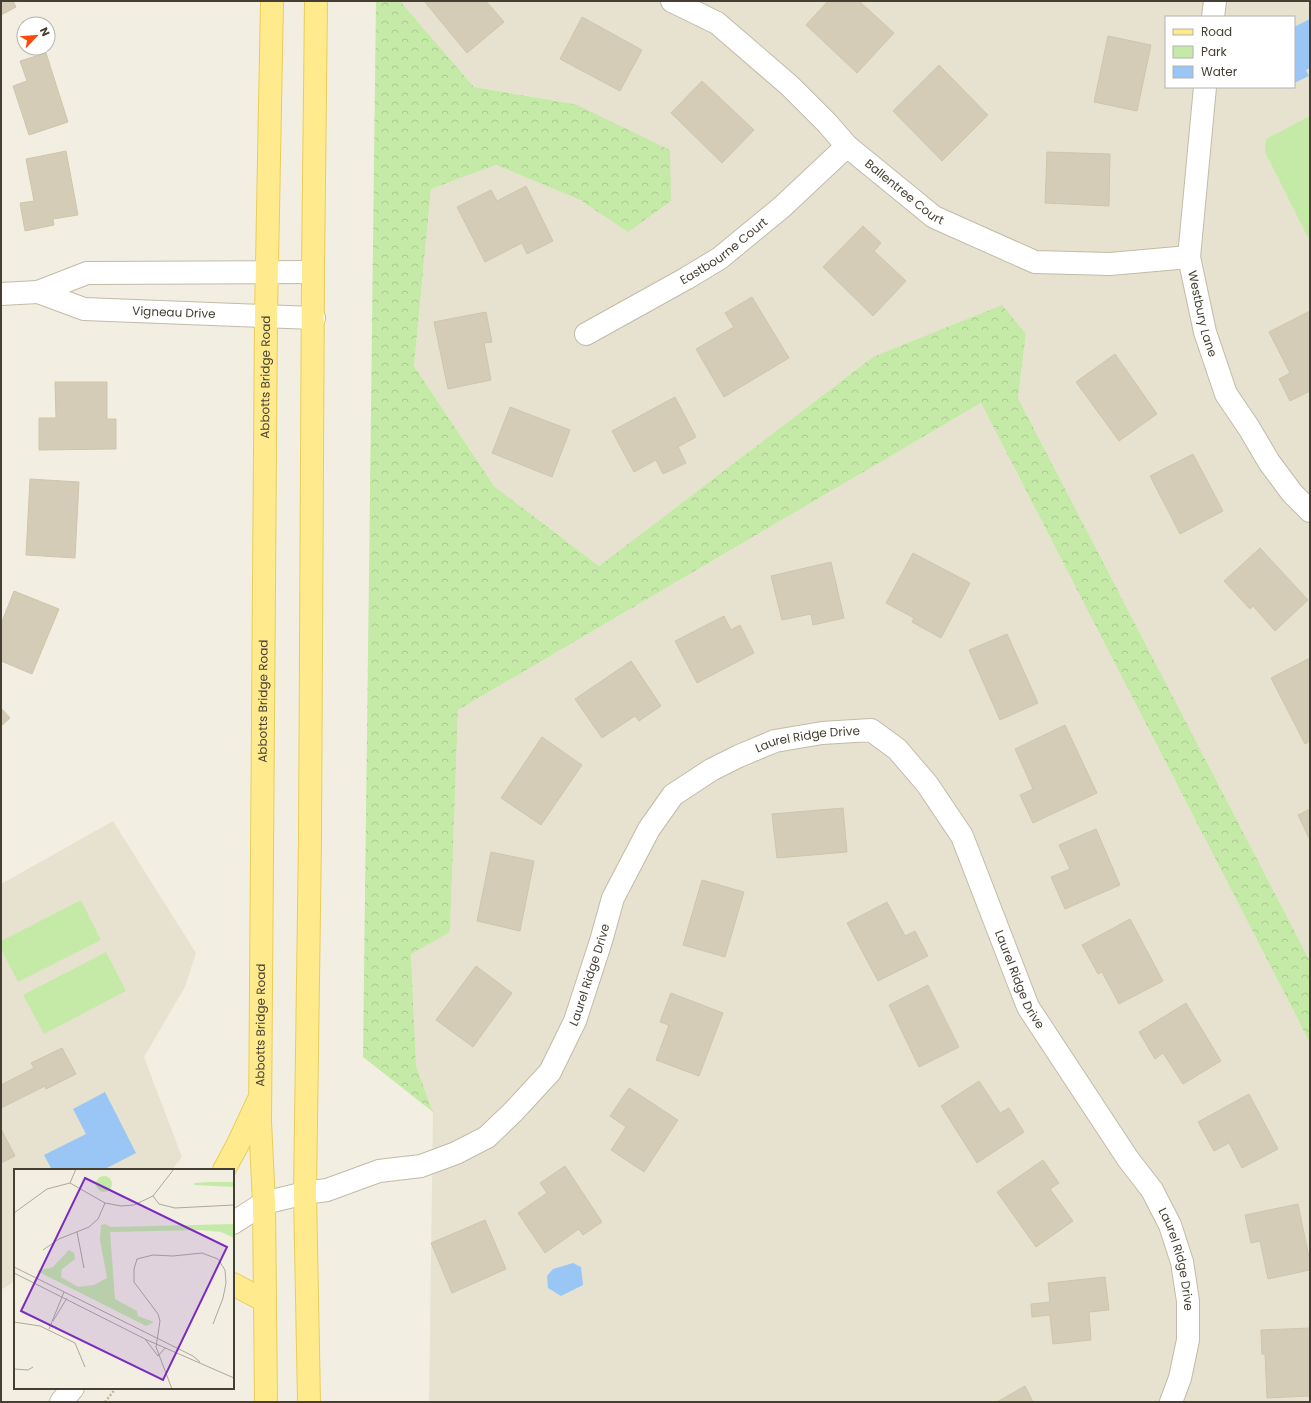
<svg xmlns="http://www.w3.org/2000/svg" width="1311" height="1403" viewBox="0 0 1311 1403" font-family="Poppins,sans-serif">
	<defs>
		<pattern id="forest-crowns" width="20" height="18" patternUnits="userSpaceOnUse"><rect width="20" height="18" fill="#c5eaa7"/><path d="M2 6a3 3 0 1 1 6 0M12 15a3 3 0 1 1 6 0" fill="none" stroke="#aaca90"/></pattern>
	</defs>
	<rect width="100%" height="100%" fill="#f2efe2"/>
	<path fill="#e7e2d0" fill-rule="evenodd" d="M400,1H1310V961L1018,398L1026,334L873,357L599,566L494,486L414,366L431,189L496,165L580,200L628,232L575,104L474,87ZM1166,17H1294V87H1166Z
		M981,403L1310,1043V1402H429L433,1112L416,1066L411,953L450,932L458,710Z
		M113,821L196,953L185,987L144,1057L182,1157L172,1170H15V1281L1,1290V884Z"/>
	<path fill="url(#forest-crowns)" d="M376,1H400L474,87L575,104L670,150L671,201L628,232L580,200L496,165L431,189L414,366L494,486L599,566L873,357L1002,305L1026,334L1018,398L1310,961V1043L981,403L458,710L450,932L411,954L416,1066L433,1112L363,1057Z"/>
	<path fill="#c5eaa7" d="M1310,116V237L1307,236L1265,152L1266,139Z
		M81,900L101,940L18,982L1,949V941Z
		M106,952L126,991L44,1034L23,995Z"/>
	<path fill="#99c6f4" d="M1310,19V68L1306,70L1309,76L1294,83V27Z
		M105,1092L136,1153L103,1170H52L44,1155L86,1134L73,1109Z
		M573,1263L581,1267L583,1285L561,1296L548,1288L547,1276L553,1269Z"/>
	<path fill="#d4ccb7" stroke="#d0c5aa" d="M1,1H13L16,7L1,15Z
		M424,1H486L504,22L467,53Z
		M828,1H859L894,33L857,73L806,25Z
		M582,17L642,50L620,91L560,59Z
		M1108,36L1151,45L1137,111L1094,102Z
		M46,53L68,122L29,135L13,86L27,81L20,61Z
		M939,65L988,115L942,161L893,111Z
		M702,81L754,130L722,163L671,113Z
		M66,151L78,215L53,219L54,225L25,231L20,203L34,201L26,159Z
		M1047,152L1110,154L1109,206L1045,203Z
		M526,186L553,241L527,254L522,243L485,262L457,207L491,190L497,201Z
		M863,226L881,243L874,251L906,281L873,316L823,267Z
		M752,297L789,358L724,397L696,349L734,327L725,313Z
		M1310,311V391L1290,401L1279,379L1290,373L1269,332Z
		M486,312L492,342L484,343L491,380L448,389L434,322Z
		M1115,354L1157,414L1119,441L1076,382Z
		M55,382H107V419H116V449L39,450V418H56Z
		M675,397L696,437L678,447L686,463L663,474L656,460L634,472L612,431Z
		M510,407L570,430L552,477L492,453Z
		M1193,454L1223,511L1180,534L1150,476Z
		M30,479L79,482L75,558L26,555Z
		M1260,548L1308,600L1275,631L1253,606L1250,609L1224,581Z
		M913,553L970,583L941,638L912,622L914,618L886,603Z
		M831,562L844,618L813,625L811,614L782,620L771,576Z
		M14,591L59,609L32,674L1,661V624Z
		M724,616L731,630L740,625L754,653L697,683L675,641Z
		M1007,634L1038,703L1000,720L969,650Z
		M1310,658V741L1305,744L1271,678Z
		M631,661L661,706L639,721L635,716L602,738L575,699Z
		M1,708L10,718L1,726Z
		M1065,725L1097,793L1033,823L1020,795L1033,789L1015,749Z
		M542,737L582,765L541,825L501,798Z
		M843,808L847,852L777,858L772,814Z
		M1310,809V840L1298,815Z
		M1096,829L1120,885L1065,909L1051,877L1070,869L1059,845Z
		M491,852L534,861L520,931L477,921Z
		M702,880L744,892L725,957L683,945Z
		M887,902L905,936L915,931L928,956L878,981L847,923Z
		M1130,919L1163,981L1119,1004L1102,972L1098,974L1082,945Z
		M476,966L512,993L473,1047L436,1020Z
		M928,985L959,1047L919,1067L889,1005Z
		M671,993L723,1013L699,1076L656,1060L669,1025L660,1022Z
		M1186,1003L1221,1061L1183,1084L1163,1053L1155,1059L1139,1032Z
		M62,1048L76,1074L46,1089L45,1086L1,1108V1085L34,1068L31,1063Z
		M979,1081L1000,1113L1009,1108L1024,1132L977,1163L941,1106Z
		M629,1088L678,1120L644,1172L611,1150L626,1127L610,1116Z
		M1249,1094L1278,1149L1242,1168L1229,1143L1214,1151L1198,1122Z
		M1,1129L15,1156L1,1163Z
		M1043,1160L1059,1183L1050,1189L1073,1221L1036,1247L997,1192Z
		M565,1166L602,1222L583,1235L579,1229L545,1253L518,1213L547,1193L540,1183Z
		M1298,1204L1310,1262V1270L1268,1279L1260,1241L1251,1243L1245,1215Z
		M485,1220L506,1269L452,1293L431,1243Z
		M1105,1277L1109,1310L1089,1312L1091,1340L1053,1344L1050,1315L1032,1317L1031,1304L1050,1302L1048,1283Z
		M1310,1328V1396L1267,1398L1265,1354H1262L1261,1330Z
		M1025,1386L1033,1402H997Z"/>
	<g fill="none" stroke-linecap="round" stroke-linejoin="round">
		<g stroke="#c1bba7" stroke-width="24">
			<g id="minor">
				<path id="s1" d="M672,1L717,23L790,86L827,123L847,146L934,217L1035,262L1110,264L1189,257"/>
				<path d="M1213,17L1215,1"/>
				<path id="s2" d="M1205,87L1189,257L1205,332L1226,394L1249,428L1269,462L1292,493L1310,511"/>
				<path id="s3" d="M38,292L84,309L314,318"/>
				<path d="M1,294L38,292L87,273L313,272"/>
				<path id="s4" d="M586,334L687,278L720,258L782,207L847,146"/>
				<path id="s5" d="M233,1223L264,1203L305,1193L327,1190L379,1171L421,1166L456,1153L487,1137L513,1112L550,1072L575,1021L601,941L613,898L649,829L673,795L711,770L739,756L775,741L822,733L871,730L897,749L927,784L962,836L1028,1007L1128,1159L1152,1190L1170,1225L1182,1262L1188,1301V1340L1180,1378L1171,1402"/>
				<path d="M61,1402L73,1388"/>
			</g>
		</g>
		<g stroke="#eacd58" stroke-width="24">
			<g id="major">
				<path d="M224,1170L238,1144L258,1101"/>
				<path d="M233,1284L265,1301"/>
				<path id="s6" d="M266,1402L264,1203L260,1122L266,316L272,1"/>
				<path d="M309,1402L305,1193L310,839L313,272L316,1"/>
			</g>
		</g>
		<path stroke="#c1b695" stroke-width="2.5" stroke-dasharray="2 2" stroke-linecap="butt" d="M105,1402L116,1388"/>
		<use href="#minor" stroke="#fff" stroke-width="22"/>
		<use href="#major" stroke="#ffea8e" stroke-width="22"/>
	</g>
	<g text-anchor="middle" stroke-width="3" stroke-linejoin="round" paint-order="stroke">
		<g font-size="12" fill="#443f32" stroke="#fff">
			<text dy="4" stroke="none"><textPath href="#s1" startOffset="303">Ballentree Court</textPath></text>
			<text dy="4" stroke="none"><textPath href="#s4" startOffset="161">Eastbourne Court</textPath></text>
			<text dy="4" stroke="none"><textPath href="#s3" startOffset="139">Vigneau Drive</textPath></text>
			<text dy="4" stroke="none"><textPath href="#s2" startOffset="229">Westbury Lane</textPath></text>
			<text dy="4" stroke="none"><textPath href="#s6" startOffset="1025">Abbotts Bridge Road</textPath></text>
			<text dy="4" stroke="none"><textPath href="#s6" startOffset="701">Abbotts Bridge Road</textPath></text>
			<text dy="4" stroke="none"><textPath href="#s5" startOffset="815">Laurel Ridge Drive</textPath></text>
			<text dy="4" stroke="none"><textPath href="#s5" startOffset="467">Laurel Ridge Drive</textPath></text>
			<text dy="4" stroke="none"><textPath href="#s5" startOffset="1175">Laurel Ridge Drive</textPath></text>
			<text dy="4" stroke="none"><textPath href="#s6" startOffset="377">Abbotts Bridge Road</textPath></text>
			<text dy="4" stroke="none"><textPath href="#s5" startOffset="1499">Laurel Ridge Drive</textPath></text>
		</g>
	</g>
	<g transform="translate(14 1169)">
		<rect width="220" height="220" fill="#f2efe2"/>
		<path d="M195,13H220V18L180,16V14ZM91,55L97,58L220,55V69L207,63L186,61L96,63L101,130L123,142L124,147L140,153L132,157L23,102L39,98L55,81L60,84L61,90L48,100L47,108L64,118L80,116L93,109L86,71L87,56Z" fill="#c5eaa7"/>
		<path d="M82 15a8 8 0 1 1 16 0a8 8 0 1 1-16 0Z" fill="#c5eaa7"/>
		<path fill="none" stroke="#aca99c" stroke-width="1" d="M56,14L62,0M139,27L145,35L161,39L220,36M0,44L33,20L56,14L91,34L107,37L120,36L139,27L160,0M63,63L70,99M29,81L45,70L75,58L84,50L91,34M0,98L179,187L186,193M0,104L133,171L220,209M39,152L53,129M0,153L26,157L61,174L71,198M35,160L50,123M131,170L144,187L151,179M0,200L14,201L19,198M158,220L142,178L146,152L144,145L120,113V100L123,90L139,86L159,87L188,84L204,90L211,101L212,114L209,129L199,155"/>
		<path fill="#7b2cbf" fill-opacity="0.15" stroke="#7b2cbf" stroke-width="2" d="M71,9L213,78L149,211L7,142Z"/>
		<rect width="220" height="220" fill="none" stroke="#443f32" stroke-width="2"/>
	</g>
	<rect width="1311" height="1403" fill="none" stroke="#443f32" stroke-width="4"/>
	<rect x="1165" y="16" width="130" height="72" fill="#ffffff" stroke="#b4b2ad"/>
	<rect x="1173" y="29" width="20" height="6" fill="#ffea8e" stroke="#b4b2ad"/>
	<text x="1201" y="36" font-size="12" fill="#443f32">Road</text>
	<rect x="1173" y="46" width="20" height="12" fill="#c5eaa7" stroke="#b4b2ad"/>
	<text x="1201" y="56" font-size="12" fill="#443f32">Park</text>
	<rect x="1173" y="66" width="20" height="12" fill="#99c6f4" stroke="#b4b2ad"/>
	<text x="1201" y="76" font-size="12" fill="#443f32">Water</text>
	<g transform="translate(36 36) rotate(64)"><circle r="19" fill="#ffffff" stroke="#b4b2ad"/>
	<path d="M0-3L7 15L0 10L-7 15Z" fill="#ff490c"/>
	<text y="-6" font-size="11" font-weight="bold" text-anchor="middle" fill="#443f32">N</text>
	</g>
</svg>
